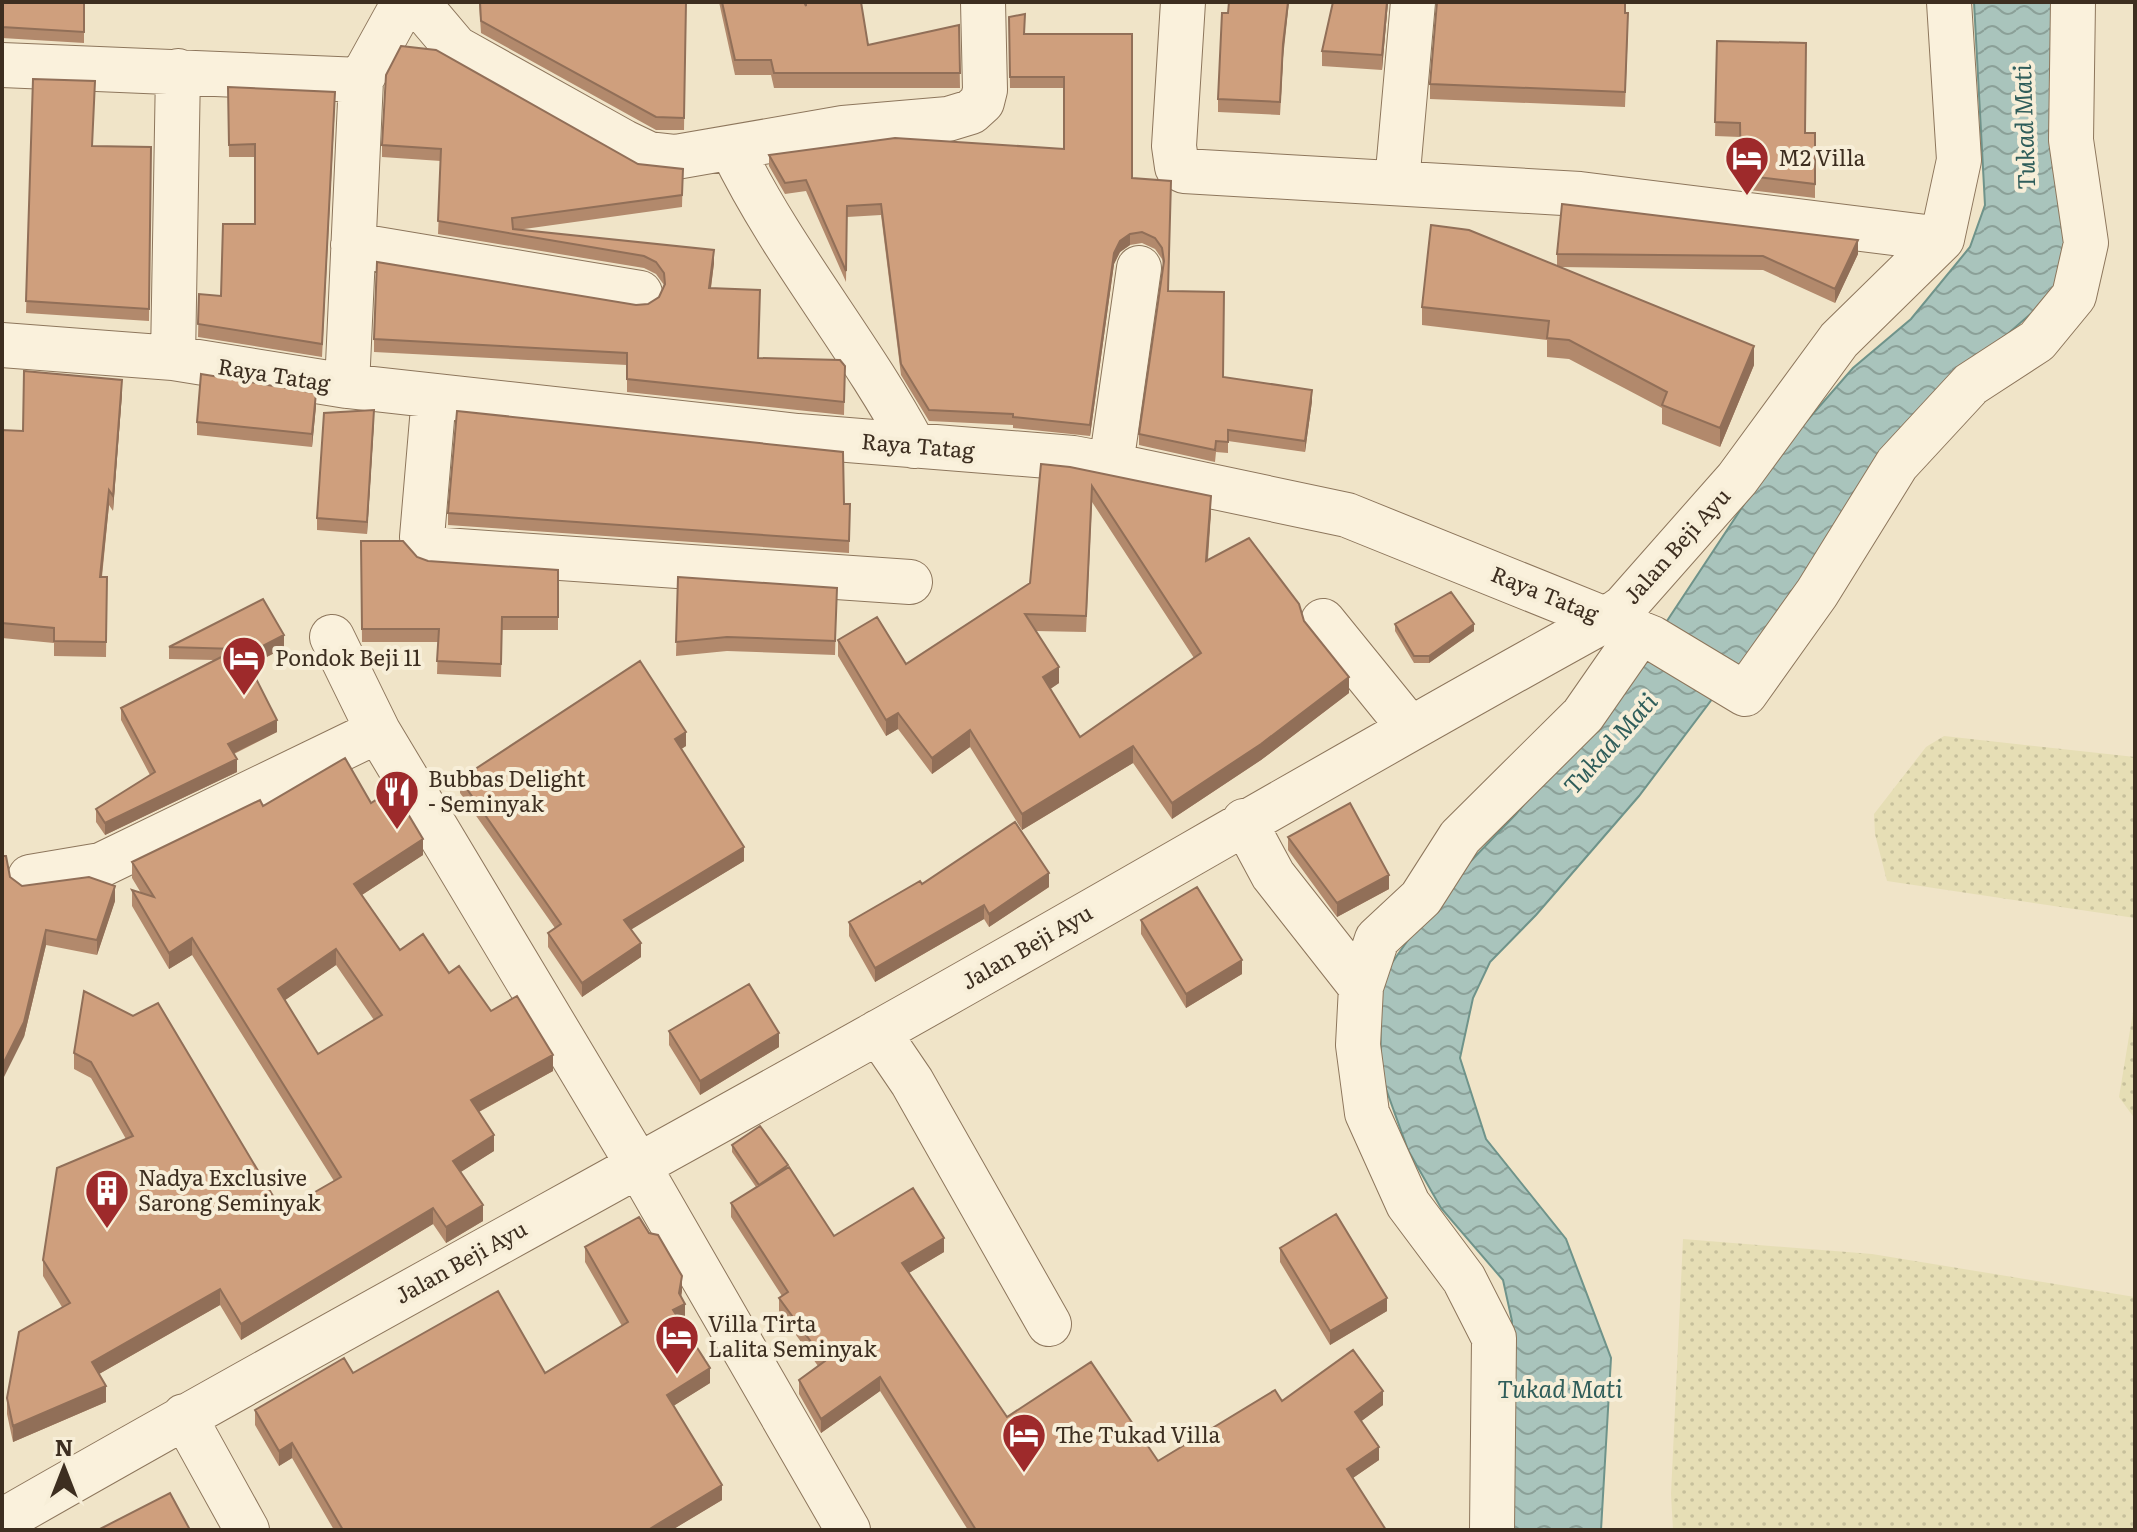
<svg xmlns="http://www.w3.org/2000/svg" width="2137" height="1532" viewBox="0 0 2137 1532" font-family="Literata,serif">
	<defs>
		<pattern id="farmland-dots" width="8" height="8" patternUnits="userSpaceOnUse" patternTransform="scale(2)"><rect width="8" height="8" fill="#e6deb5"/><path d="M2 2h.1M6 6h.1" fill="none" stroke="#c6bf9b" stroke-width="1.8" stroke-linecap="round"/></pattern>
		<pattern id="water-waves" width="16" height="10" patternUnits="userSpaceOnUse" patternTransform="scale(2)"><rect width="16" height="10" fill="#a9c4bc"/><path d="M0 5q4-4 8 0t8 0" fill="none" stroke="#8ba098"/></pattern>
	</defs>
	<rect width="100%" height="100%" fill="#f0e4c8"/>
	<path fill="url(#farmland-dots)" d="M1944,736L2135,757V918L1887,881L1875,834L1874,814L1926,747Z
		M2135,1000V1119L2119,1097Z
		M1683,1239L1872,1254L2135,1297V1530H1673L1671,1494Z"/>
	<path fill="url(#water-waves)" stroke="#6f938a" stroke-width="2" d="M1974,2H2058L2067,255L2054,287L2034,311L1941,392L1741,671L1722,686L1639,796L1536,915L1490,962L1473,998L1460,1058L1486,1139L1566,1239L1611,1358L1601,1530H1505L1512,1321L1503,1280L1441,1208L1408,1150L1381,1075L1380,980L1443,890L1516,814L1655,645L1663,627L1776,456L1853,368L1911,319L1970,247L1985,205Z"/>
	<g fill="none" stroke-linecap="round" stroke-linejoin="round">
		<g stroke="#8d765c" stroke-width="46">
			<path id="minor" d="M1183,2L1174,146L1177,167L1184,171L1580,194L1942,239
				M2,65L361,80
				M732,149C783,254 859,343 914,446
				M1397,183L1413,2
				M1942,239L1959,160L1949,2
				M353,245L640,293
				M2,345L173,358L347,386L798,436L1073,458L1111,465L1347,515L1652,638L1745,694L1817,593L1897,464L1971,384L2037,341L2074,296L2086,243L2071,140L2073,2
				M173,358L178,71
				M347,386L361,80L398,13L412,7L423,9L456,48L624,142L649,154L676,157L843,128L948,119L971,112L982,102L985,90L983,2
				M434,396L422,537L430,549L910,582
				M1111,465L1139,268
				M1323,621L1409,727
				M332,637L378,731L638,1165L848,1530
				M1244,821L1273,875L1361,987
				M30,877L101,865L378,731
				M878,1032L912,1082L1049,1324
				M184,1416L247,1530
				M2,1521C291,1355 584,1197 875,1034C1120,897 1361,754 1607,619L1624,607L1737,479L1839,340L1942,239
				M1492,1530L1494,1338L1464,1279L1408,1204L1367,1113L1358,1045L1361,987L1377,939L1421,898L1460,837L1583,715L1640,633"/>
		</g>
		<use href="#minor" stroke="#faf1dc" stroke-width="44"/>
	</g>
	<path fill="#b2896c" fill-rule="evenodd" d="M2,2H84V43L2,38Z
		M479,2H686L684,130H656L481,33Z
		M719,2H804L806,5L868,45L959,25L960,88H774L771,75H735Z
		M1333,2H1388L1382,70L1322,66V51Z
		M1625,13L1628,28L1625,107L1430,99V84Z
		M1009,17L1025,34H1132V178L1171,181L1168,291L1223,377L1312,401L1305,452L1228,441V453L1216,452L1215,462L1139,445V434L1163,265L1162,259L1155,249L1142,243L1130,245L1120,252L1114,264L1090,436L1013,428V425L929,421L901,375L881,215L847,217L846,282L806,191L785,194L769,166V155L1064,149V88H1010Z
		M1717,41L1805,133H1815V198L1741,189L1740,137L1715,136Z
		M1283,58L1280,115L1218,112V99Z
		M33,79L93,146L151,147L149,321L26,313Z
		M228,87L335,104L322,357L198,337L199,294L221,296L255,224V157H229Z
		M382,145L638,164L683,169L682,207L517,230L714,263L711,288L758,358L845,366L844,415L627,392V365L374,352V339L648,304L659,297L664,285L656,274L644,268L438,234L441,161L382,157Z
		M1557,254H1858L1835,303L1763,270L1560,267L1754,365L1720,447L1662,424V408L1569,359L1547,357V340L1422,325V307L1557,266Z
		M122,394L113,511L109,505L102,577H107L106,657L54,656V643L2,638V430L23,431Z
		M316,406L312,447L197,435V422Z
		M374,421L367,534L317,530V518Z
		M1041,464L1211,512L1208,560L1304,621L1349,693L1261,760L1172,819L1133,763L1022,830L970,747L932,774L898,729L886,736L838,656V640L906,664L1030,583ZM1092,502L1194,658L1080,737L1050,689L1059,683L1035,631L1086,632Z
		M850,504L849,553L448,525V513Z
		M361,541L428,561L558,570V630H502L501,677L437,674L438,642H362Z
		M678,577L837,588L835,655L727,651L676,656Z
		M1395,624L1474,631L1429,663H1414L1395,631Z
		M169,647L284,648L257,662L247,661L277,732L234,754L237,772L105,835L96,822V809L150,775L121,720V708L214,660L169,659Z
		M686,746L681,749L744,861L631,929L641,957L582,997L548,947V933L555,928L460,793V779Z
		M371,803L423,855L362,895L400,950L449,973L491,1011L553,1071L479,1112L494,1151L460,1172L483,1221L446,1243L433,1224L241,1340L220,1305L99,1374L106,1402L13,1442L7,1414V1398L62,1307L43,1276V1260L126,1139L91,1078L74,1069V1053L84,991L282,1211L334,1181L192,955L169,969L132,906V890L141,893L132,878V862L263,806ZM336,965L374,1020L318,1054L285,1000Z
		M1288,837L1389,889L1337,917L1288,850Z
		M10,877L22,886L115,901L97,955L46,945L24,1037Z
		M922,884L1049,887L989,927L984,919L875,982L849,936V922Z
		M1141,920L1242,974L1186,1008L1141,934Z
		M669,1031L779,1047L700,1095L669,1045Z
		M732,1145L788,1168L834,1236L944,1252L909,1273L1007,1417L1158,1461L1282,1401L1383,1405L1361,1421L1379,1460L1353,1478L1386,1530H968L880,1391L821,1433L799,1394V1380L818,1366L779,1311V1298L782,1296L731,1217V1203L756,1187L732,1152Z
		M585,1247L682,1291L681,1296L685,1319L680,1321L710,1383L673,1406L722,1500L672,1530H334L292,1458L279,1466L255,1425V1410L353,1373H545L622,1326L585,1262Z
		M1280,1248L1387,1311L1330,1345L1280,1262Z"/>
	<path fill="#916f58" d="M1288,2H1289L1283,58L1280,115L1283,44Z
		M1387,2H1388L1382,70V55Z
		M1130,234V245L1120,252L1114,264L1090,436V425L1114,253L1120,241Z
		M1858,240V254L1835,303V289Z
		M714,250V263L709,301V288Z
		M1754,346V365L1720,447V428Z
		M122,380V394L113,511V496Z
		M1312,390V401L1305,452V441Z
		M316,393V406L312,447V434Z
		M374,410V421L367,534V522Z
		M109,490V505L100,592V577Z
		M1211,496V512L1206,577V561Z
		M1474,624V631L1429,663V656Z
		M284,635V648L257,662V649Z
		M1059,667V683L1043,694V677Z
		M1349,677V693L1261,760L1172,819V803Z
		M898,713V729L886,736V720Z
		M277,720V732L228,756V744Z
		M970,730V747L932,774V758Z
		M686,732V746L675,753V739Z
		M1133,746V763L1022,830V814Z
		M237,759V772L105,835V823Z
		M423,839V855L354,900V884Z
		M744,847V861L624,934V920Z
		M1049,873V887L989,927V914Z
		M1389,875V889L1337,917V903Z
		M115,886V901L97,955V940Z
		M984,905V919L875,982V968Z
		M46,930V945L24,1037L2,1081V1066Z
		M192,938V955L169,969V953Z
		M641,943V957L582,997V983Z
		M336,949V965L278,1005V989Z
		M1242,960V974L1186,1008V994Z
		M779,1033V1047L700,1095V1081Z
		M553,1055V1071L471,1116V1100Z
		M494,1135V1151L453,1177V1161Z
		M483,1205V1221L446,1243V1227Z
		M433,1208V1224L241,1340V1324Z
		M944,1238V1252L902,1277V1263Z
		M682,1276V1291L679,1308L685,1304V1319L673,1325V1310Z
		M220,1289V1305L92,1378V1362Z
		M1387,1298V1311L1330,1345V1331Z
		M710,1368V1383L667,1410V1395Z
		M880,1377V1391L821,1433V1419Z
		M106,1386V1402L13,1442V1426Z
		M1383,1391V1405L1355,1426V1412Z
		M292,1443V1458L279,1466V1451Z
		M1379,1447V1460L1347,1482V1469Z
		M722,1485V1500L672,1530H648Z"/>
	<path fill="#cf9f7d" stroke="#916f58" stroke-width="2" fill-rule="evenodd" d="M2,2H84V32L2,27Z
		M480,2H686L684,118L656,117L481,21Z
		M722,2H804L806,6V2H861L868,45L959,25L960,73H774L771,60H735Z
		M1229,2H1288L1283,44L1280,102L1218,99L1222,13H1228Z
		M1333,2H1387L1382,55L1322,51Z
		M1437,2H1625V13H1628L1625,92L1430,84Z
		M1025,14L1024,34H1132V178L1171,181L1168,291L1224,292L1223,377L1312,390L1305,441L1228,430V442L1216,441L1215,450L1139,434L1164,261L1162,248L1155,238L1142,232L1130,234L1120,241L1114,253L1090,425L1013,417V414L929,410L901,364L881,204L847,206L846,271L806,180L785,183L769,155L895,138L1064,149V77H1010L1009,17Z
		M1717,41L1806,43L1805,133H1815V184L1741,175L1740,123L1715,122Z
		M401,46L436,50L638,164L683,169L682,195L512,218L513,229L714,250L709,288L760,290L758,358L840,360L845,366L844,402L627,379V353L374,339L377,262L636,305L648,304L659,297L665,284L664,273L656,262L644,256L438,221L441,149L382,145L386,75Z
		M33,79L95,81L92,146L151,147L149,309L26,301Z
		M228,87L335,92L322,344L198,324L199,294L221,296L223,224H255V144L229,145Z
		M1562,204L1858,240L1835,289L1763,256L1557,254Z
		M1431,225L1469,230L1754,346L1720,428L1662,405L1667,392L1569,340L1547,338L1549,321L1422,307Z
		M24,371L122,380L113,496L109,490L100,577H107L106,642L54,641V628L2,623V430L23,431Z
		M201,374L316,393L312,434L197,422Z
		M374,410L367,522L317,518L324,413Z
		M457,411L843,452L844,504H850L849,541L448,513Z
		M1041,464L1070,467L1211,496L1206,561L1249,538L1299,604L1304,621L1349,677L1261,744L1172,803L1133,746L1022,814L970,730L932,758L898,713L886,720L838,640L877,617L906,664L1030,583ZM1092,486L1201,653L1080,737L1043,677L1059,667L1025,614L1086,616Z
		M361,541H403L417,557L428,561L558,570V617H502L501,664L437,661L439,629H362Z
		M678,577L837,588L835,641L727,637L676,642Z
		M1451,592L1474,624L1429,656H1414L1395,624Z
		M263,599L284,635L257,649H241L277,720L228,744L237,759L105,823L96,809L155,772L121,708L237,649L169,647Z
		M640,661L686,732L675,739L744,847L624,920L641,943L582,983L548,933L561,924L460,779Z
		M345,758L371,803L393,789L423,839L354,884L400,950L423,934L449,973L459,966L491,1011L517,996L553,1055L471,1100L494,1135L453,1161L483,1205L446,1227L433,1208L241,1324L220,1289L92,1362L106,1386L13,1426L7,1398L19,1332L70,1303L43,1260L57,1168L133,1136L91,1062L74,1053L84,991L133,1016L158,1003L282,1211L341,1177L192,938L169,953L132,890L154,897L132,862L260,800L263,806ZM336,949L382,1015L318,1054L278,989Z
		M1350,803L1389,875L1337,903L1288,837Z
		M1015,822L1049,873L989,914L984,905L875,968L849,922L920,881L922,884Z
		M2,856H6L10,877L22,886L89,877L115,886L97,940L46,930L24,1022L2,1066Z
		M1197,887L1242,960L1186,994L1141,920Z
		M749,984L779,1033L700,1081L669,1031Z
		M760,1126L788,1165L759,1185L732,1145Z
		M789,1167L834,1236L913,1188L944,1238L902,1263L1007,1417L1091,1362L1158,1461L1275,1390L1282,1401L1353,1350L1383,1391L1355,1412L1379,1447L1347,1469L1386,1530H976L880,1377L821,1419L799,1380L825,1361L779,1298L788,1292L731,1203Z
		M1336,1214L1387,1298L1330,1331L1280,1248Z
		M639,1217L649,1233L658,1235L682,1276L679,1293L685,1304L673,1310L710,1368L667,1395L722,1485L648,1530H343L292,1443L279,1451L255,1410L344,1358L353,1373L498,1291L545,1373L628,1322L585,1247Z
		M170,1493L190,1530H98Z"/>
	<defs>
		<g id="hotel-pin" transform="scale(2.3)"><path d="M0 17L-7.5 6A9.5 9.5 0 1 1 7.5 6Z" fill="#9e2a2b" stroke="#f7eed8"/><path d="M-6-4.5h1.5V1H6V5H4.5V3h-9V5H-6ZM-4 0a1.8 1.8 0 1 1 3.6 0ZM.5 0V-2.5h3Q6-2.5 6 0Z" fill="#fff"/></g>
		<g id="restaurant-pin" transform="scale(2.3)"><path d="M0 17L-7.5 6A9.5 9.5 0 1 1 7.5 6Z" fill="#9e2a2b" stroke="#f7eed8"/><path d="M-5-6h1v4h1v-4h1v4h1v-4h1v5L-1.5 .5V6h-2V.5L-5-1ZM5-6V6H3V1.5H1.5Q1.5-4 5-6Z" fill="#fff"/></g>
		<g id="building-pin" transform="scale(2.3)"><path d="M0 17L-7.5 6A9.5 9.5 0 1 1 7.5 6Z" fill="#9e2a2b" stroke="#f7eed8"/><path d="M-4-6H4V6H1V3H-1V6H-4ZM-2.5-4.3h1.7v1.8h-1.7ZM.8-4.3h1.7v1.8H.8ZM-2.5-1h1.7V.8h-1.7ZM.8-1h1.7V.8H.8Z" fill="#fff"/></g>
	</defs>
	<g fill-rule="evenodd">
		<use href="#hotel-pin" x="1747" y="158"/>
		<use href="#hotel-pin" x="244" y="658"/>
		<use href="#restaurant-pin" x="397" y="792"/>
		<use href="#building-pin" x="107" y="1191"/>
		<use href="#hotel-pin" x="677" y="1337"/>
		<use href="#hotel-pin" x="1024" y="1435"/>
	</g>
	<g text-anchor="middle" stroke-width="8" stroke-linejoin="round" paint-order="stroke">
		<g font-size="22" fill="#3d2e20" stroke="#f7eed8" text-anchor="start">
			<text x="1778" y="166">M2 Villa</text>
			<text x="275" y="666">Pondok Beji 11</text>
			<text x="428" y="787">Bubbas Delight<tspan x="428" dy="25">- Seminyak</tspan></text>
			<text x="138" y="1186">Nadya Exclusive<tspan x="138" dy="25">Sarong Seminyak</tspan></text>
			<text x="708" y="1332">Villa Tirta<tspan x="708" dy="25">Lalita Seminyak</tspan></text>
			<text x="1055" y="1443">The Tukad Villa</text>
		</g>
		<g font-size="22" fill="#3d2e20" stroke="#f7eed8">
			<text transform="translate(274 375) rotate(9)" y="8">Raya Tatag</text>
			<text transform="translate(918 446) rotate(5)" y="8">Raya Tatag</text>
			<text transform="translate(1677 546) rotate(-48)" y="8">Jalan Beji Ayu</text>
			<text transform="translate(1545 594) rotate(22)" y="8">Raya Tatag</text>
			<text transform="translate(1027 947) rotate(-30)" y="8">Jalan Beji Ayu</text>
			<text transform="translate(461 1262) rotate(-29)" y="8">Jalan Beji Ayu</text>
		</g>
		<g font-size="24" font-style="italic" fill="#2f5d5a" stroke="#f7eed8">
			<text transform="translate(2025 127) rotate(-92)" y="8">Tukad Mati</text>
			<text transform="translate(1611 744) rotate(-48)" y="8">Tukad Mati</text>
			<text x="1560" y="1398">Tukad Mati</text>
		</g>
	</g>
	<rect width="2137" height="1532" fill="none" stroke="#3d2e20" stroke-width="8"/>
	<g transform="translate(64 1468)" stroke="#f7eed8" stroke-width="6" paint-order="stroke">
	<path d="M0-6L14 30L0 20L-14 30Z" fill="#3d2e20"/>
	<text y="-12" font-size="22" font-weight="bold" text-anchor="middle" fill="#3d2e20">N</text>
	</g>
</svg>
